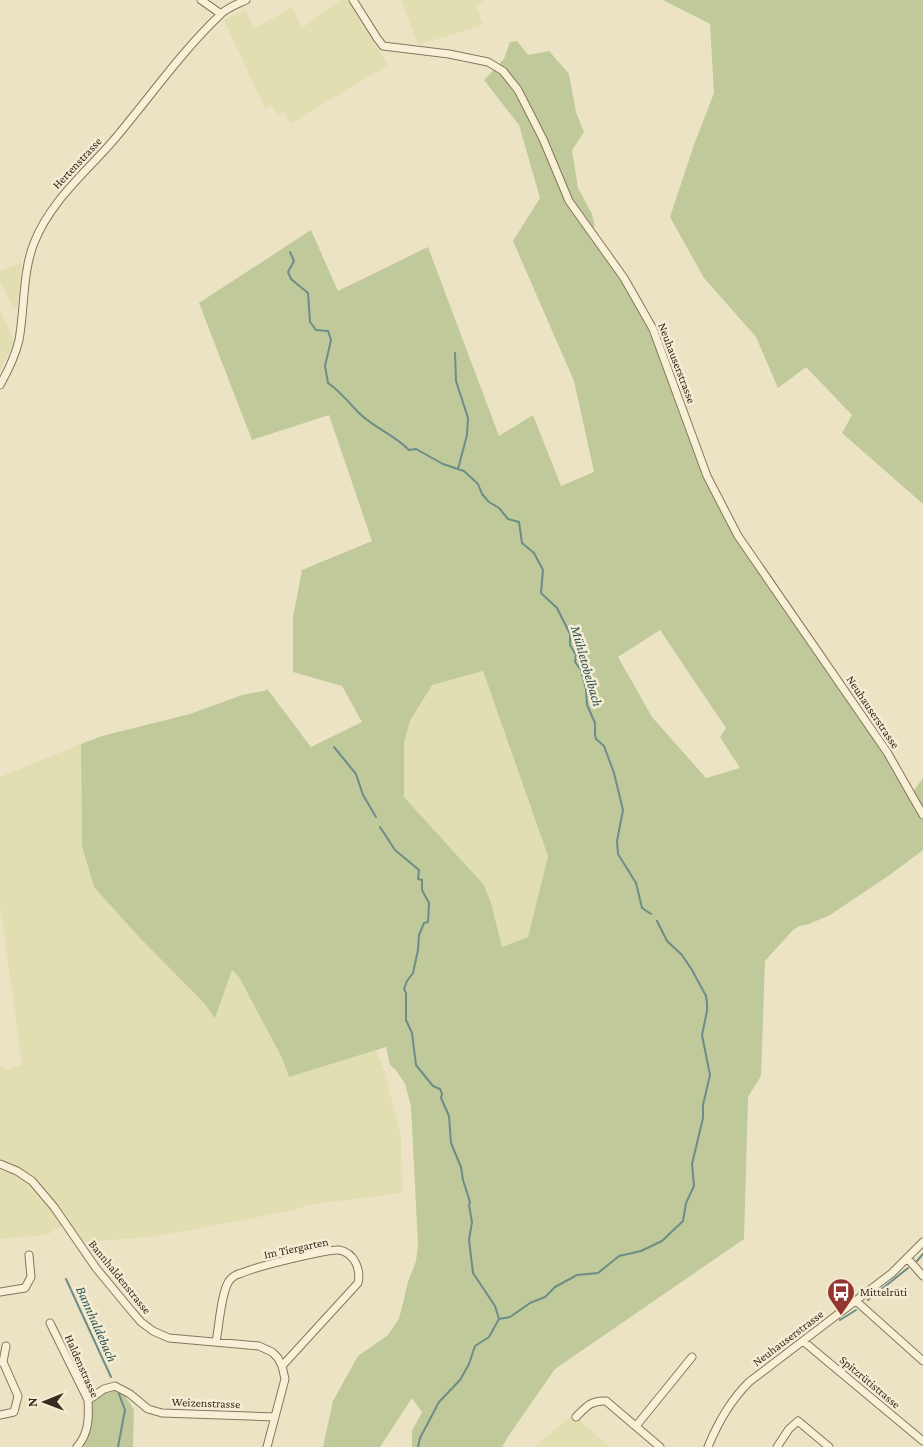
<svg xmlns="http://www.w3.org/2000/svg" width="923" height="1447" viewBox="0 0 923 1447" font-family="'Crimson Pro',serif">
	<rect width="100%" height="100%" fill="#ece3c5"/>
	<path fill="#e1deb2" d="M340,0H347L388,65L290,124L284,112L277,115L272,105L265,109L224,20L245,9L254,29L292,7L302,28Z
		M401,0H485L476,6L483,25L418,45Z
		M21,263L17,306L13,309L0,281V271Z
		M0,310L14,342L0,371Z
		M483,671L548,856L528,937L502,947L491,903L484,885L404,797V743L410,721L432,685Z
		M81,744L82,846L138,936L204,1003L215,1017L232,969L239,977L282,1058L289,1077L376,1050L384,1070L401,1137L402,1193L306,1205L299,1209L196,1229L147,1237L87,1242L76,1240L65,1224L47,1235L0,1239V1066L7,1070L22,1064L0,905V777Z
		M573,1414L609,1447H535Z"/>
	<path fill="#c0c999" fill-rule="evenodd" d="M663,0H923V504L842,433L852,415L806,367L778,388L756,337L704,278L670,217L694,145L714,93L710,24Z
		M517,41L528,55L549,51L569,74L576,112L584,132L572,150L578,188L592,214L595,226L590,231L653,329L707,476L738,536L912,793L923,778V850L891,874L830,915L809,924L799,926L792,931L765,961L761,1076L748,1097L744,1239L555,1369L509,1435L502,1447H412V1431L422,1412L412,1398L380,1447H323L333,1401L358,1356L388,1335L399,1319L408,1282L416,1261L418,1244L411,1106L405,1084L396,1070L390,1065L386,1047L289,1077L282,1058L239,977L232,970L215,1018L204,1003L138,936L94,887L82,846L81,744L102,736L190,714L242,695L268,690L311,747L362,722L342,686L293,672V617L302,570L372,541L329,415L252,440L199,303L311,230L338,291L428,247L499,436L533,415L561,486L594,472L574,381L513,241L540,198L519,125L484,80L504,59L510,42ZM660,630L726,728L720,737L740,768L706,778L652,717L618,657ZM483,671L548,856L528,937L502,947L491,903L484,885L404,797V743L410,721L432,685Z
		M115,1386L127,1399L134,1410L133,1447H79L86,1433L88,1400Z"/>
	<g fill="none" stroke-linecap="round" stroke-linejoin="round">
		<path stroke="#6d8d88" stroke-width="2" d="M290,252L294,261L288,272L291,279L308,293L310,322L316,330L328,331L331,340L325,366L328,383C340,391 348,402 359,413C374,428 395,435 409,450L416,449L443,464L464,471L478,484L482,494L489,502L499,508L508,519L519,522L522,543L534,553L543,570L541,593L557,608L570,634V645L576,655L575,662L581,670L586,689L587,705L595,723V735L596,739L604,746L614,773L623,810L617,841L618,854L636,883L642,908L651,914
			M455,353L456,381L468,418L467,435L458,469
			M334,747L356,774L363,795L376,817
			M380,827L395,850L419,870L418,879L422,880V890L429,903L428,922L424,923L419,935L418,950L413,973L407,981L404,989L406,993V1020L412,1033L416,1065L433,1086L440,1089L442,1094L441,1098L449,1116L451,1143L461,1167L463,1180L470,1202L469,1205L472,1222L469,1240L473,1273L495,1306L499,1319
			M917,1261L923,1254
			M66,1279L111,1377
			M868,1300L908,1268
			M840,1320L856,1310
			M118,1447L125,1410L119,1394
			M418,1447L420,1438L439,1402L460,1380L469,1364L475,1346L489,1337L499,1319L510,1317L530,1303L545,1297L555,1287L577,1275L598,1273L619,1256L641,1251L662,1241L683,1221L686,1203L694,1186L692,1164L703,1118V1105L710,1075L702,1035L707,1011V1003L706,996L692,970L682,955L667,941L657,921"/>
		<g stroke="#86765c" stroke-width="9">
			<path id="minor" d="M201,0L221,14
				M353,0L377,38L383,46L449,54L488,62L503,71L518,90L543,139L569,201L624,278L653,329L707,476L738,536L887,752L923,815
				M0,385C8,371 15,357 19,340C25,307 22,274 34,243C50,202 84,174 112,142C148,100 180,53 220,15C226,8 238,4 246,0
				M0,1164L17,1171L32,1181L54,1207L96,1268L129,1308L141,1322L153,1331L169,1338L259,1346L272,1352L278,1358L282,1366L285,1379L267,1447
				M908,1259L923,1276
				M0,1292L25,1288L31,1277L29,1255
				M856,1301L923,1361
				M50,1323L88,1400C89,1418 89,1433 77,1447
				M803,1341L923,1441
				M216,1342C219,1327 221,1293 229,1281C232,1277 237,1274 242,1273C255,1267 327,1249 339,1250C355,1253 361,1270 358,1283L282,1366
				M0,1362H3L18,1396L14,1412L0,1415
				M3,1362L6,1346
				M88,1400L104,1389L115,1386L130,1394L148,1409L162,1413L275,1417
				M576,1417C586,1407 591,1400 606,1401L660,1447
				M636,1426L692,1357
				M708,1447C718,1422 730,1401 749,1382L892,1273L923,1242
				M777,1447L789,1429L798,1421L829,1447"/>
		</g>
		<use href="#minor" stroke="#f7f0d7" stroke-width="7"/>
	</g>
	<defs>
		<g id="bus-pin" transform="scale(1.4375)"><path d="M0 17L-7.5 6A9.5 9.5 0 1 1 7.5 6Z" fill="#92362f" stroke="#f4edd4"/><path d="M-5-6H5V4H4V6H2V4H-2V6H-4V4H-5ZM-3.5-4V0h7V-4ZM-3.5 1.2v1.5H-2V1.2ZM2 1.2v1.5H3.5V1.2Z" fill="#fff"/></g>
	</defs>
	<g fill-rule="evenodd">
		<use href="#bus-pin" x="841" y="1292"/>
	</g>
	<g text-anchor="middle" stroke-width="5" stroke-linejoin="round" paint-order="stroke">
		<g font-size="12" fill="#372c1f" stroke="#f4edd4">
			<text transform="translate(77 163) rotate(-47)" y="4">Hertenstrasse</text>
			<text transform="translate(677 363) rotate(69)" y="4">Neuhauserstrasse</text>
			<text transform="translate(873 712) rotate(56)" y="4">Neuhauserstrasse</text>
			<text transform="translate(296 1248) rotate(-12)" y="4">Im Tiergarten</text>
			<text transform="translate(120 1277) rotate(51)" y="4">Bannhaldenstrasse</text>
			<text transform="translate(788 1338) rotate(-37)" y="4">Neuhauserstrasse</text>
			<text transform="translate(82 1366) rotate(66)" y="4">Haldenstrasse</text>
			<text transform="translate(870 1382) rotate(40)" y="4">Spitzrütistrasse</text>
			<text transform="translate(206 1403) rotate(2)" y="4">Weizenstrasse</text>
		</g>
		<g font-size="12" fill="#372c1f" stroke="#f4edd4" text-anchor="start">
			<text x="860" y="1296">Mittelrüti</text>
		</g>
		<g font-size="14" font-style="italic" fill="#2f5556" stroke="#f4edd4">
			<text transform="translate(587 666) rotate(74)" y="5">Mühletobelbach</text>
			<text transform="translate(97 1324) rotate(66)" y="5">Bannhaldebach</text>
		</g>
	</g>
	<g transform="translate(45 1402) rotate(269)" stroke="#f4edd4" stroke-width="4" paint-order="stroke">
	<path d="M0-4L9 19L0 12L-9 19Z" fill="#372c1f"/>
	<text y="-8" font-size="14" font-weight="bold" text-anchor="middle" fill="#372c1f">N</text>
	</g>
</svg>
